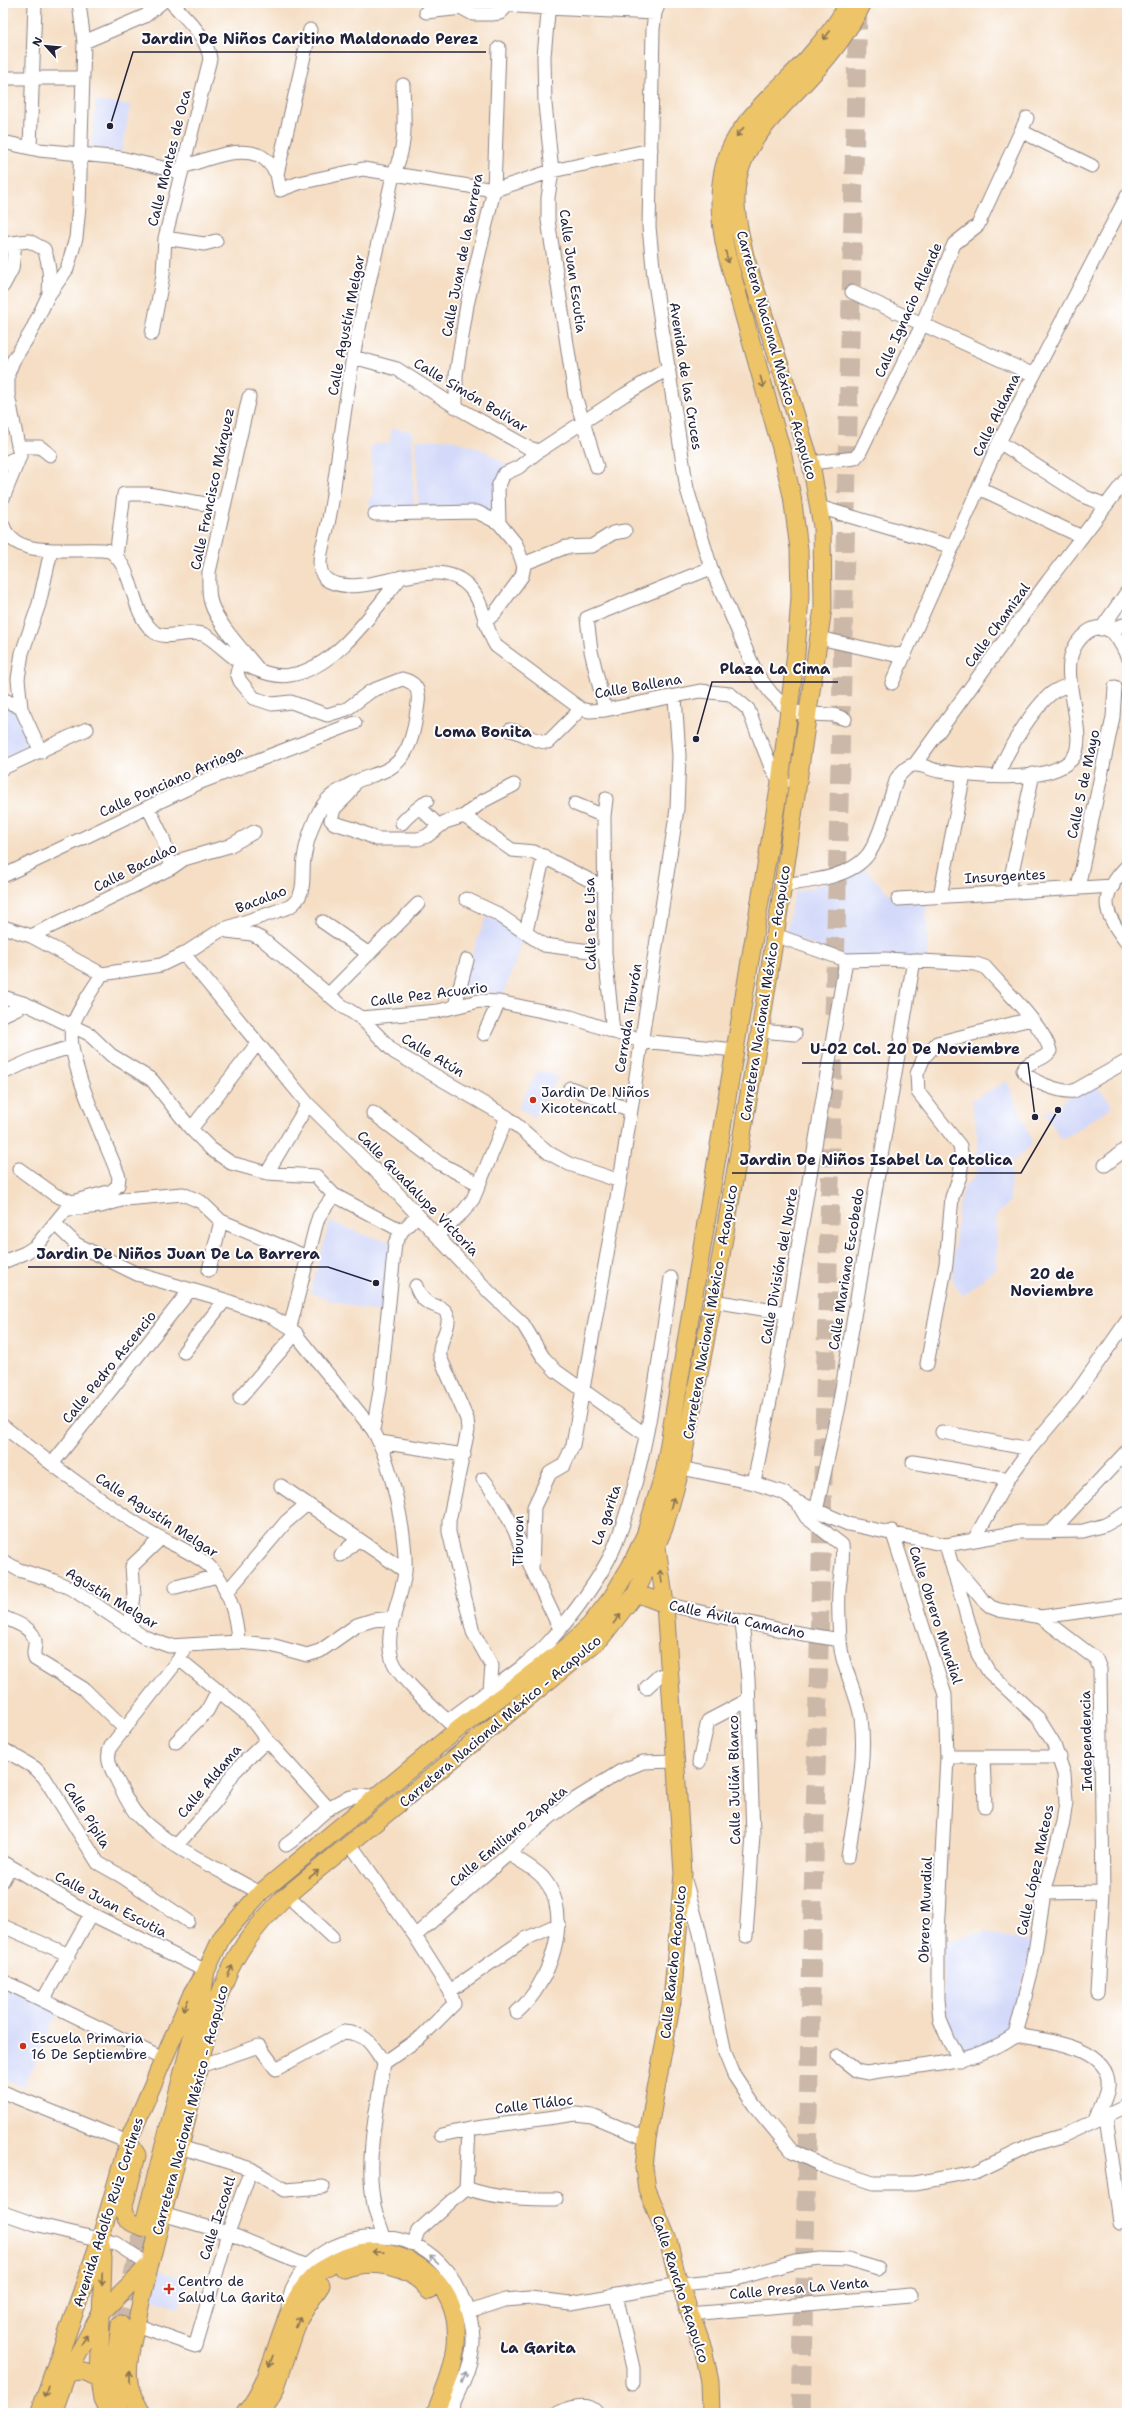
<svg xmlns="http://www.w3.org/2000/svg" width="1130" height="2416" viewBox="0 0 1130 2416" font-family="'Shantell Sans',sans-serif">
	<rect width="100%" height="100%" fill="#fff"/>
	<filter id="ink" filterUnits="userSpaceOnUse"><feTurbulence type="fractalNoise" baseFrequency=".025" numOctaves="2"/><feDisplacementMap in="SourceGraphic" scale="8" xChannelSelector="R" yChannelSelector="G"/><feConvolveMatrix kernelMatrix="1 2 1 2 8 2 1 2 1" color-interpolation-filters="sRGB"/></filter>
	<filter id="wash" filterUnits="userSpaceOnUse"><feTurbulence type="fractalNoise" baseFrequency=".012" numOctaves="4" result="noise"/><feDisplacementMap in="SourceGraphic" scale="16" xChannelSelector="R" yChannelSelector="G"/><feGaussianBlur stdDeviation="0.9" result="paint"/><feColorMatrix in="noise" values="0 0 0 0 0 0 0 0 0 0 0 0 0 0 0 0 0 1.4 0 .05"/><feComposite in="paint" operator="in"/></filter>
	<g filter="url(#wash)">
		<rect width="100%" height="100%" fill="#f5dec4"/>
		<path fill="#d3d9f9" d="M96,101L130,105L122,152L91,147Z
			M391,428L412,431L414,512L370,514L369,499L373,497L371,445L390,443Z
			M449,439L481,449L506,464L497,519L418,510L416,440Z
			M3,704L18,710L34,744L3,761Z
			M865,869L897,902L926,901L928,958L847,959L786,934L794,893Z
			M486,917L501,920L524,938L503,996L484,991L460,996L467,968Z
			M538,1071L549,1072L558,1077L534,1118L518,1108Z
			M1007,1081L1033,1144L1011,1163L1010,1202L996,1215L997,1267L963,1296L952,1279L958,1210L964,1187L976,1175L978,1142L972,1100Z
			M1093,1081L1113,1106L1062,1140L1045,1114Z
			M330,1221L365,1235L392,1242L385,1314L329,1300L310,1292Z
			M986,1931L1033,1943L1011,2027L992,2044L967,2051L957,2042L947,2016L944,1999L943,1943Z
			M3,1987L58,2012L24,2087L3,2079Z
			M159,2271L188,2280L179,2307L150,2298Z"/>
	</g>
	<g filter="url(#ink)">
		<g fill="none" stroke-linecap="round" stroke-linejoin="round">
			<path stroke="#cbb8a9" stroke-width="17" stroke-dasharray="17 8" stroke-linecap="butt" d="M120,2324L145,2219"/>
			<path stroke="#cbb8a9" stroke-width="19" stroke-dasharray="19 10" stroke-linecap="butt" d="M834,1015L858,4
				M801,2413L833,1056"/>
			<g stroke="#8c8080" stroke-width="15">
				<path id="minor" d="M509,3L518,6L547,8L655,13
					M549,3L544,56L545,104L552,171L548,198V220L575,396L597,467
					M659,3L655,13L653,29L649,227L654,277L687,489L711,568L756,673L771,693L789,711L808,714L834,715L845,719
					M426,12L462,8L473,14H492L500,13L509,4
					M310,30L277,174L280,190L299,183L363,169L494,190L552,171L651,150
					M84,42L145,16L161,3
					M3,78H83
					M403,85C404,118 408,144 393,175C380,236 365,296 353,357C346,397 341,438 335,479C333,495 331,512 327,528C325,539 320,551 320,562C320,569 322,578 329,581C368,601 438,548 471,589C485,605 484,628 496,646L581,709L589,711L605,710L700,691L730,694L748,709L771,767L780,782H784
					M1021,131L1092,166
					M3,142L39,150L121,158L180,172
					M30,148L35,3
					M182,167C204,161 235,146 258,155C267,158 272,167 277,174
					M165,238L204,244L216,241
					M3,244L29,241L44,249C50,264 50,278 49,294
					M3,286L12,269L15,243
					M852,292L1034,375
					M152,334L163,275L165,238L210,59C207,36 187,20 172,3
					M353,357L397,369L456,407L529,448L539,451
					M249,397L209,572C209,582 208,593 211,603C218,625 244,651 258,669
					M456,407V375L467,305L494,190L499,48
					M999,442L1085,497L1106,505
					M18,447H40L50,455
					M811,463L855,458L860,452L922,325L954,244L978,225L1027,118
					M3,464L20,456
					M979,488L1082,537
					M3,498L20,456L8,394V374L13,361L31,332L48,296L67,269L76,238L79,206L84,42L79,3
					M819,507L953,547
					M375,514L477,512L499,523
					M499,523L498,487L504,474L519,467L539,451L624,395L669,368
					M3,525C14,563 82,545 110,551C135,569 130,610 152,630C164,643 190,628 205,635C219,643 229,656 244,664C256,670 276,678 290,675C337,668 373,611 401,577
					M116,556L124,494H148L223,507
					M523,564L566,547L592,546L613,533L625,531
					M485,622L495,613L522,576L524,566L516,544L499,523
					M1101,629L1127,592
					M1108,630L1127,624
					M819,638L895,655L904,654
					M892,683L999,442L1127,196
					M3,699L21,708L41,752
					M21,708L18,679L22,653L39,604L51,551
					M605,710L591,651L587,618L711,568
					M510,730C525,733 533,742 548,742L581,709
					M915,764L1048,581L1127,478
					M3,768L87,729
					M999,775C1004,754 1034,707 1052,693C1057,689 1063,687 1069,685
					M355,783L349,794L334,809L331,820L334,823L354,829L377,839H418L427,836L445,822L464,816L483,801L514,785
					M606,799L604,816L605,953L613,1032
					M575,804L604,816
					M148,807L163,838L171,868
					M420,808L438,825
					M464,816L512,850L534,852L605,888
					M402,823C410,813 418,809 427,801
					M1127,866C1097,897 1104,913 1127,943
					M3,876L201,782L355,723
					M783,885C809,881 848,878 866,857C879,843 890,798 897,778C902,772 908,764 916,765C924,765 932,770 939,771C972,776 1047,785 1072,759C1089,741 1063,685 1071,656C1075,640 1095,617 1113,633C1119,639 1123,648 1127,656
					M1078,888L1113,717L1115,687
					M1008,891L1033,774
					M940,896L964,774
					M466,899L496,913L544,945L605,953
					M898,899L1113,886
					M323,922L369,954
					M3,927L31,936L102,974L161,965L184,954L221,930L289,907C308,895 301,877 304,858C307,839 315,813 328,799C334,793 343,788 351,784C363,777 378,775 390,768C412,755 415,725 418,703C420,689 415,682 402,679L371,691L347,709L327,715L291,702L272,704L254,698L240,681L237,673L240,662
					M227,931L252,934L262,939L341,1005L361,1018L394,1052L507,1117L549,1153L569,1164L620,1181
					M526,931L544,856
					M775,935L846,960L885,959L976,964L985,967C1002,987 1045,1027 1050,1051C1044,1061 1028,1060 1023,1070C1030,1082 1062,1093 1074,1091L1127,1061
					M31,936L171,868L184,859L229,846L254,832
					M184,954L308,1104L386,1181L490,1293L523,1324L543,1357L556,1371L646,1435
					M328,995L418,904
					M3,997L26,1004L89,1034L111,1055L152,1080L191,1129L211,1149L231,1163L267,1173L316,1176L334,1195L402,1231
					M455,1006L467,960
					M3,1015L26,1004
					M361,1018L438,1011L479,1001L499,1002L571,1017L641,1041L735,1050
					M760,1031L795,1034
					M484,1034L499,1002
					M3,1073L38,1057L71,1047
					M570,1088L631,1110
					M373,1113L439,1163L479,1184
					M191,1129L257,1044
					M1105,1165L1127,1148
					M19,1169L55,1195L72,1202
					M267,1173L308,1104
					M69,1209L101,1206L125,1199L183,1194L201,1202L221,1221L307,1257
					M55,1224L76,1244L137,1274L225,1300L272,1317L290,1327L373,1430C391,1461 407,1536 405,1572C402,1599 383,1631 392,1659C399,1680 440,1713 457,1730
					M437,1235L463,1212L473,1199L507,1117
					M3,1262L25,1253L36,1246L72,1202L112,1191L118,1185L119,1177C107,1144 65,1059 72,1028C76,1012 93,989 102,974
					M209,1270L221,1221
					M416,1286C424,1312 445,1301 448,1317C450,1330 438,1340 440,1357L467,1419L468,1430L449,1521V1532L473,1632L492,1666L490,1690
					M713,1301L787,1313
					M290,1327L316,1225L319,1216L334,1195
					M184,1352L225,1300
					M927,1364L946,1264L952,1197L960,1176L962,1159L960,1146L918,1092L917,1074L924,1057L937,1043L1031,1019
					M240,1398L296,1333
					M3,1426C48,1462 96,1498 145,1529C165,1542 190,1550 208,1565C228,1583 237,1617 238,1642
					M373,1430L380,1391L395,1243L402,1231L418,1215
					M942,1432L1030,1449
					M380,1442L464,1455
					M913,1462L1008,1479
					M52,1464L190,1290
					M681,1468L754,1483L784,1493L797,1502L848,1524L946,1545L1020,1532L1083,1531L1105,1525L1127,1513
					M483,1479C505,1505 517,1536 531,1567
					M754,1483L787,1313L846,960
					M281,1486L405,1571
					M797,1502L806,1517L842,1545C844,1560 840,1575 839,1591C838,1607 839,1623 840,1639C841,1667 857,1691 861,1718C867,1764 854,1811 848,1857
					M816,1511L839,1406L914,960
					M892,1531L945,1695L947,1757L938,1934V1999L940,2020L949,2041L960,2060
					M1051,1532L1127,1451
					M975,1538L1008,1479L1030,1449L1073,1398L1127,1321
					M946,1545L978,1654L989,1672L1038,1718L1053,1742L1064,1774L1066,1802L1063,1822L1044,1893L1033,1965L1015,2035
					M341,1555L358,1539
					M3,1561L19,1570L52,1580L74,1590L142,1636L169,1646L238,1642L271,1645L307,1655L320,1651L357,1625L373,1620L394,1618
					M954,1566L982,1599L991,1607L999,1610L1041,1617L1127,1605
					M176,1587L217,1576
					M226,1593L286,1522L307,1504
					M665,1604L781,1630L840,1640
					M3,1617C13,1622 33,1627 35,1641C36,1647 32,1651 35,1659L84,1689L124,1728
					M1041,1617L1096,1659L1100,1669L1103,1892L1097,1993
					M742,1622L748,1679L753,1835L746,1936
					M130,1627L134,1595L132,1566L160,1539
					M560,1629L532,1570L534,1507L550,1473L564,1465L573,1445L620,1181L677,809L679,756L675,697
					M185,1647L179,1659L111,1746C105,1759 111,1768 117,1780C123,1792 129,1807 139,1817C167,1846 224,1872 260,1893
					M179,1659L248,1715L267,1740L329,1809
					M646,1688L659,1676L669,1674
					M448,1721C481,1694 519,1674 548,1643C570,1619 604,1574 616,1543C648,1461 658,1365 671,1278
					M176,1742L207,1711L218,1690
					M3,1749L35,1768L44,1777L98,1863L123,1877L188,1921
					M947,1757H1060
					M983,1757L985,1806
					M699,1762L708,1721L748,1700
					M177,1845L216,1801L234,1772L267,1740
					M286,1845C308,1831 325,1804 351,1797C360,1795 371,1796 379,1796
					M351,1845L415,1936L450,1991L454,2004L421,2037L384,2063C377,2109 365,2158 374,2205C376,2216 381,2227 384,2237
					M509,1854C520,1861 536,1869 544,1879C575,1916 549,1985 517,2012
					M3,1862L91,1914L206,1971
					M3,1880L10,1867
					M685,1880L700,1933L725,2053L734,2075L754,2105L792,2151L825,2167L873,2183H915L976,2172L1034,2144L1064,2135L1127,2106
					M1044,1893L1103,1892
					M287,1895L332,1937
					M3,1926L69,1955
					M415,1936L549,1818L574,1800L621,1771L643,1762L675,1761
					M3,1981L163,2059
					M450,1991L525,1939L559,1924
					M43,2000L91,1914
					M1015,2035C1042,2040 1112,2046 1108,2087C1107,2097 1100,2109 1096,2119
					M838,2056L857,2071L867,2073C920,2064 970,2067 1015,2035
					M200,2066L259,2046L276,2069L344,2032C368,2034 371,2044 384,2063
					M3,2092L128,2142
					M1106,2117L1121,2222
					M441,2135L469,2129L576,2114L592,2116L647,2139
					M180,2147L251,2169L285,2190L323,2187
					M466,2188C496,2199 524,2199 556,2199
					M3,2213L35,2224L115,2243L149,2265
					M162,2214L228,2233L307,2266
					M413,2245L418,2231L466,2188L469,2129
					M616,2295L633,2368V2383
					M288,2311C290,2258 348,2229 397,2239C441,2248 471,2296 473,2338C474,2364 459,2390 449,2413
					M469,2312L505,2300L530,2298L570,2303L680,2284L736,2279L795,2262L821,2259L848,2260L878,2269
					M689,2314L911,2295
					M136,2325L195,2346L228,2233L251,2169
					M558,2413C569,2408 588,2401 597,2413"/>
			</g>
			<g stroke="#8c8080" stroke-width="19">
				<path id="major" d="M657,1547L665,1604L683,1873L672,2001L647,2139L644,2168L647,2189L668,2240L677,2277L703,2348L710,2382L711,2413
					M636,1593L665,1604
					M130,2144L137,2155L123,2209C125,2225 141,2226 155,2231
					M145,2219L202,1998L206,1971L222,1937L260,1893L457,1730L568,1646L590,1625L612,1597L631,1565L645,1535L664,1473L780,782L796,653L800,596L799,549L792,496L781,448L727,256C718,218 714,174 736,138C754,108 783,85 807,59C822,41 838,24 848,3
					M101,2244L103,2259L99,2380L102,2399L109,2413
					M344,2269C373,2259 410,2265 429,2291
					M120,2324C117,2355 109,2384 122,2413
					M67,2374C80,2369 88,2371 99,2380
					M39,2413L100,2240L128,2142L192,1993L201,1978
					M53,2413L67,2374L101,2313L149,2265
					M143,2413C137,2405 131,2394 129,2383C126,2360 135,2333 139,2311C151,2256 166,2202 180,2147C195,2088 205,2025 230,1969C244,1940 264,1917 287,1895L601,1638L636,1593L664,1528L681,1468L713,1301L760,1031L783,885L823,608L822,527L811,463L745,256C741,237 735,216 736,196C736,146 779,111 810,77C831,55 849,31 863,3
					M245,2413C280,2372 275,2311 316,2274C320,2270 327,2267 332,2264C342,2259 354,2253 366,2252C406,2248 448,2280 455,2319C461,2352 447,2384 435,2413
					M263,2413L275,2390L299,2319L321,2285"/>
			</g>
			<use href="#minor" stroke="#fff" stroke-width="13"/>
			<use href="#major" stroke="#eec469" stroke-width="17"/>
		</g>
		<defs><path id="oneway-shaft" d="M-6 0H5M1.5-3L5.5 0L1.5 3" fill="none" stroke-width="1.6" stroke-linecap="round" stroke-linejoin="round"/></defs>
		<g stroke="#887352">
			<use href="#oneway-shaft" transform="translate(827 35) rotate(128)"/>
			<use href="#oneway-shaft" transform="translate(740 132) rotate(128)"/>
			<use href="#oneway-shaft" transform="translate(727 257) rotate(76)"/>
			<use href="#oneway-shaft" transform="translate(762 382) rotate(74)"/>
			<use href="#oneway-shaft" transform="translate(672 1503) rotate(-75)"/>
			<use href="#oneway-shaft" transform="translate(661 1576) rotate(-99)"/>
			<use href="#oneway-shaft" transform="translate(617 1619) rotate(-51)"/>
			<use href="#oneway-shaft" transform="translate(314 1874) rotate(-38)"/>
			<use href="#oneway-shaft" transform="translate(230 1971) rotate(-66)"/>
			<use href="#oneway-shaft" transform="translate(186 2005) rotate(113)"/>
			<use href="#oneway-shaft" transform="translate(378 2252) rotate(-177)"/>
			<use href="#oneway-shaft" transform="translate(102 2279) rotate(92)"/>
			<use href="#oneway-shaft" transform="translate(298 2322) rotate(-68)"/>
			<use href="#oneway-shaft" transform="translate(84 2340) rotate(-58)"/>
			<use href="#oneway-shaft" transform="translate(271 2361) rotate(109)"/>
			<use href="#oneway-shaft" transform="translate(130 2377) rotate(-91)"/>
			<use href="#oneway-shaft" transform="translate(46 2392) rotate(109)"/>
		</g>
		<g stroke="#9c9ca7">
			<use href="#oneway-shaft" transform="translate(434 2260) rotate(-137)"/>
			<use href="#oneway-shaft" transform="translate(464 2377) rotate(-68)"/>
		</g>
	</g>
	<g fill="#c8321e" stroke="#fff" stroke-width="1.5">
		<circle cx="533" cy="1100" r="4"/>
		<circle cx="23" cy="2046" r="4"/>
		<path d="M167 2283h4v4h4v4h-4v4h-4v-4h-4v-4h4z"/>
	</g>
	<g text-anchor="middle" stroke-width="4" stroke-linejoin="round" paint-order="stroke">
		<g font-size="14" fill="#22223b" stroke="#fff">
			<text transform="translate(169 158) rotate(-76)" y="5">Calle Montes de Oca</text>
			<text transform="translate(462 255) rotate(-79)" y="5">Calle Juan de la Barrera</text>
			<text transform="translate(573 271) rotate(82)" y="5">Calle Juan Escutia</text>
			<text transform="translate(908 310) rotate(-66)" y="5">Calle Ignacio Allende</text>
			<text transform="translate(346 325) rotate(-79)" y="5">Calle Agustín Melgar</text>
			<text transform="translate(777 355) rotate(74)" y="5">Carretera Nacional México - Acapulco</text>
			<text transform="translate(686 376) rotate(81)" y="5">Avenida de las Cruces</text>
			<text transform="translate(471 395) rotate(31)" y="5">Calle Simón Bolívar</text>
			<text transform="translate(996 415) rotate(-64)" y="5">Calle Aldama</text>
			<text transform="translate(212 489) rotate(-78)" y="5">Calle Francisco Márquez</text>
			<text transform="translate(997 625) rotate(-54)" y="5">Calle Chamizal</text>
			<text transform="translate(638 686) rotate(-10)" y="5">Calle Ballena</text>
			<text transform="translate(171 781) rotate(-24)" y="5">Calle Ponciano Arriaga</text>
			<text transform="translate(1083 784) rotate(-78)" y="5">Calle 5 de Mayo</text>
			<text transform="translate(135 867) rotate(-27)" y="5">Calle Bacalao</text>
			<text transform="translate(1005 876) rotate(-3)" y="5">Insurgentes</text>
			<text transform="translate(261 899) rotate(-21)" y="5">Bacalao</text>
			<text transform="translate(590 924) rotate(-91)" y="5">Calle Pez Lisa</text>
			<text transform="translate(765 993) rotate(-81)" y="5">Carretera Nacional México - Acapulco</text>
			<text transform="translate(429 994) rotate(-7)" y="5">Calle Pez Acuario</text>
			<text transform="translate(628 1018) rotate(-81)" y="5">Cerrada Tiburón</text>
			<text transform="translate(433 1055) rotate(31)" y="5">Calle Atún</text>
			<text transform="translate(418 1193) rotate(46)" y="5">Calle Guadalupe Victoria</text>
			<text transform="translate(779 1266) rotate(-80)" y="5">Calle División del Norte</text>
			<text transform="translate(846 1269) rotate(-81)" y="5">Calle Mariano Escobedo</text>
			<text transform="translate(710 1312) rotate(-80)" y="5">Carretera Nacional México - Acapulco</text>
			<text transform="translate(109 1367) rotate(-51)" y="5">Calle Pedro Ascencio</text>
			<text transform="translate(157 1515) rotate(33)" y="5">Calle Agustín Melgar</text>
			<text transform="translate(606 1515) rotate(-71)" y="5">La garita</text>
			<text transform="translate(518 1541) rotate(-89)" y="5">Tiburon</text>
			<text transform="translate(112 1598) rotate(31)" y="5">Agustín Melgar</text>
			<text transform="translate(936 1615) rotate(72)" y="5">Calle Obrero Mundial</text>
			<text transform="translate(737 1619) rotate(12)" y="5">Calle Ávila Camacho</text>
			<text transform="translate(500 1721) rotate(-40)" y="5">Carretera Nacional México - Acapulco</text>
			<text transform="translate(1086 1741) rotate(-91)" y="5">Independencia</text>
			<text transform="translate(734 1780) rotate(-91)" y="5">Calle Julián Blanco</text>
			<text transform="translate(209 1781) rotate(-50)" y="5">Calle Aldama</text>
			<text transform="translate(87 1815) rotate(58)" y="5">Calle Pípila</text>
			<text transform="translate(508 1836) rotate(-40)" y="5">Calle Emiliano Zapata</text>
			<text transform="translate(1035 1870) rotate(-78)" y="5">Calle López Mateos</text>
			<text transform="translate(111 1904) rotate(28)" y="5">Calle Juan Escutia</text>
			<text transform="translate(925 1910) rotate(-88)" y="5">Obrero Mundial</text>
			<text transform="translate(673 1962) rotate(-84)" y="5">Calle Rancho Acapulco</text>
			<text transform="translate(534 2104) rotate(-7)" y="5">Calle Tláloc</text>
			<text transform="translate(190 2110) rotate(-75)" y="5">Carretera Nacional México - Acapulco</text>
			<text transform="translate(108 2212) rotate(-72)" y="5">Avenida Adolfo Ruiz Cortines</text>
			<text transform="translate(217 2218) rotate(-72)" y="5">Calle Izcoatl</text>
			<text transform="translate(799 2288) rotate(-5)" y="5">Calle Presa La Venta</text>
			<text transform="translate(681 2289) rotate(72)" y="5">Calle Rancho Acapulco</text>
		</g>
		<g font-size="14" fill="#22223b" stroke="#fff" text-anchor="start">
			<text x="541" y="1097">Jardin De Niños<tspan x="541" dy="16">Xicotencatl</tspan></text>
			<text x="31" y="2043">Escuela Primaria<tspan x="31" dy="16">16 De Septiembre</tspan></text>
			<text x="178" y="2286">Centro de<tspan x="178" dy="16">Salud La Garita</tspan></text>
		</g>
		<g font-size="15" font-weight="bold" fill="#22223b" stroke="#fff">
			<text x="483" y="737">Loma Bonita</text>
			<text x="1052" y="1279">20 de<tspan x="1052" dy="17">Noviembre</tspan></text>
			<text x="538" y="2353">La Garita</text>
		</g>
	</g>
	<path fill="none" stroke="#22223b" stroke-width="1.5" d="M110 126L133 52H486M696 739L712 682H838M1035 1117L1028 1063H802M1058 1110L1021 1173H732M376 1283L328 1267H28"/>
	<g fill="#22223b" stroke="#fff" stroke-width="1.5">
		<circle cx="110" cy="126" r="4"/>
		<circle cx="696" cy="739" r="4"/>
		<circle cx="1035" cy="1117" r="4"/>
		<circle cx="1058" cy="1110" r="4"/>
		<circle cx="376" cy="1283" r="4"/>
	</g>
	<g font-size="15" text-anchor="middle" font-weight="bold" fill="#22223b" stroke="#fff" stroke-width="4" stroke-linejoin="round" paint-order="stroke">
		<text x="310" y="44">Jardin De Niños Caritino Maldonado Perez</text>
		<text x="775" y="674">Plaza La Cima</text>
		<text x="915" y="1054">U-02 Col. 20 De Noviembre</text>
		<text x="876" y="1165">Jardin De Niños Isabel La Catolica</text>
		<text x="178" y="1259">Jardin De Niños Juan De La Barrera</text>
	</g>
	<rect width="1130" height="2416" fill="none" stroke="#fff" stroke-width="16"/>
	<g transform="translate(46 46) rotate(297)" stroke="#ffffff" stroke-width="3" paint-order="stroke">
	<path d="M0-3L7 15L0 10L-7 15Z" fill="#22223b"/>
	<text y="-6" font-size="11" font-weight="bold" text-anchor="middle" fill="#22223b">N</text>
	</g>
</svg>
